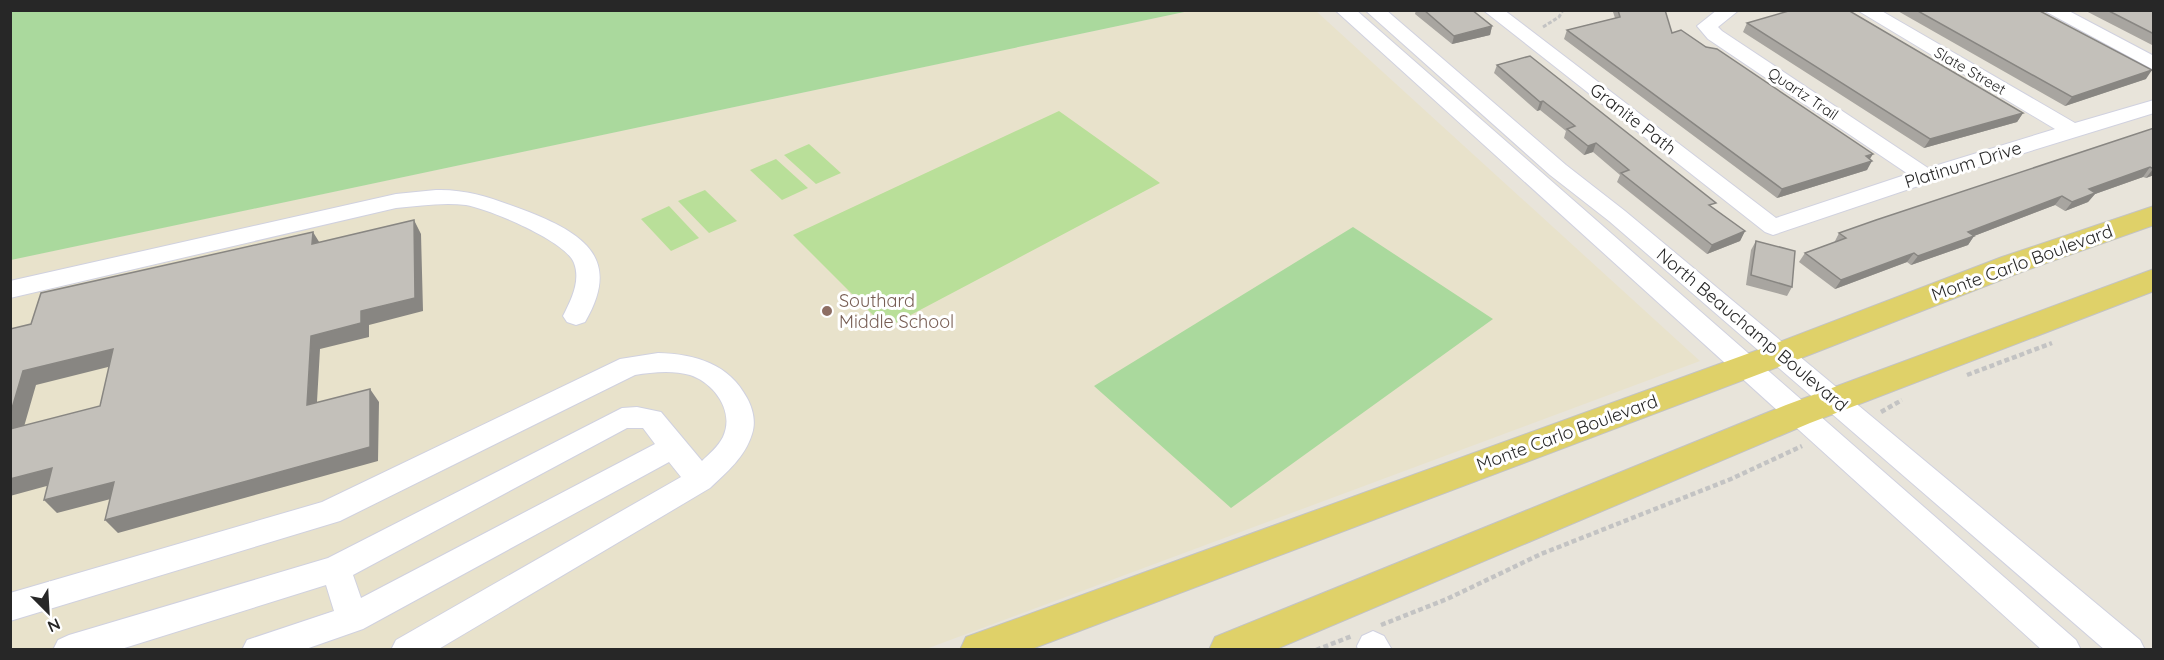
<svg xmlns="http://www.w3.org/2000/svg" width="2164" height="660" viewBox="0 0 2164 660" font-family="Quicksand,sans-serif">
	<rect width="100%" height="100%" fill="#e8e4da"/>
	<path fill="#e8e2cb" d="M1189,11H1316L1700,361L926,649H11L10,260Z"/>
	<path fill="#aad99d" d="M11,10H1189V11L11,260Z
		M1353,227L1493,319L1231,508L1094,386Z"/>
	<path fill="#b9df99" d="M1059,111L1160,183L886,328L793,235Z
		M809,144L841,173L816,184L784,155Z
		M776,159L808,188L782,200L750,170Z
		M705,190L737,221L709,233L678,201Z
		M669,206L699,238L671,251L641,219Z"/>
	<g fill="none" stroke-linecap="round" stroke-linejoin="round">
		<g stroke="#d0d1df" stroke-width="2">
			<path id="minor" d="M1335,10H1356L2076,640L2081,650H2042Z
				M1365,10H1386L1566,165L1625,211L2140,640L2145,650H2105L1609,221L1550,175Z
				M1483,10H1504L1776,218L1908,174L1708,39L1697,26L1717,10H1739L1718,27L1722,31L1928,168L2055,129L1857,10H1880L2075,123L2154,100V113L1933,181L1773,235L1765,232Z
				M2043,10H2067L2154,56V70Z
				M436,190C470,189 497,200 529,212C584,234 622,259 585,322L576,325L567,322L563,316C571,300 581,281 574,263C566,241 489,209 466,205C443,202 419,206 396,208L10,298V281L396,194Z
				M658,353C696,354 729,364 747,398C753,409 756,422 752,434C745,457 727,472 710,488L437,650H391L396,640L681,477L669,462L363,629L303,650H242L247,640L334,611L326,585L118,650H53L58,640L69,635L328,558L622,408L637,407L661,412L702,461C709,454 718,447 723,437C735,411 714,383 690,375C673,370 652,372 635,375L340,521L10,621V593L322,502L620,359ZM627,428H643L655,444L361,598L353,575Z
				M1373,631L1384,636L1392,650H1358L1357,646L1362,636Z"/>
		</g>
		<g stroke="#c3c3c3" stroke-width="2">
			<path id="major" d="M2154,206V225L2024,271L1791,362L1029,650H960L966,637L980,632L1769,346L2002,257Z
				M2154,269V291L1810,423L1274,650H1209L1215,637L1786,405Z"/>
		</g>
		<path stroke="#c3c3c3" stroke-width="3" stroke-dasharray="4 2" stroke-linecap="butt" d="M1543,27L1559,17L1563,10"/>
		<path stroke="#c3c3c3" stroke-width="4.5" stroke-dasharray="5 3" stroke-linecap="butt" d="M1967,375L2052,343
			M1881,412L1902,400
			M1381,625L1447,599L1541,554L1731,479L1802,446
			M1316,650L1352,636"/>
		<use href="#minor" fill="#fff" fill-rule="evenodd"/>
		<use href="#major" fill="#dfd169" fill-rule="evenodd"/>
	</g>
	<path fill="#a8a5a0" d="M1416,10H1472L1492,26L1490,35L1452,44L1415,14Z
		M1614,10H1667L1665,12L1672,33L1870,159L1867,170L1777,198L1564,39L1567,30L1615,18L1613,12Z
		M1780,10H1848L2023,113L2017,122L1924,148L1743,32L1747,23L1784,13Z
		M1896,10H2038L2146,79L2065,106Z
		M2084,10H2154V46Z
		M1497,65L1713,208L1745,231L1740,241L1707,254L1617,182L1620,175L1593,152L1584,155L1564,138L1566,131L1540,110L1537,111L1494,73Z
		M2154,128V175L2146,178L2143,177L2095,194L2088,202L2065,211L2055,205L1974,236L1968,245L1911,265L1907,262L1835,289L1799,262L1805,253L1834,243L1839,233Z
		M1756,241L1792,287L1787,296L1746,285L1751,250Z"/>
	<path fill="#888682" d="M1492,26L1490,35L1452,44L1454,36Z
		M2152,70L2146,79L2065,106L2072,97Z
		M1543,101L1540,110L1537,111L1540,102Z
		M2023,113L2017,122L1924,148L1930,139Z
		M1596,143L1593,152L1584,155L1588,146Z
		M1873,154L1868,162L1872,161L1867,170L1777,198L1782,189Z
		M2150,167L2143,177L2095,194L2088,202L2065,211L2072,202L2089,189Z
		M2153,169L2154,175L2146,178Z
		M2062,196L2055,205L1974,236L1968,245L1911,265L1918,256L1968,232Z
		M414,220L421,234L423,311L369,325V337L320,349L316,419L307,405L311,336L361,311Z
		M1745,231L1740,241L1707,254L1712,245Z
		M313,232L321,245L312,244Z
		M1914,253L1907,262L1835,289L1841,280Z
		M113,349L124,363L36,385L19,444L10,435V415L23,371Z
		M370,389L379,402L378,461L118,533L105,520Z
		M52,468L65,481L10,496V479Z
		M114,482L126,495L57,513L44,500Z"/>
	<path fill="#c3c0ba" stroke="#888682" stroke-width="1.5" d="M1424,10H1472L1492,26L1454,36Z
		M1618,10H1665L1672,33L1681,30L1706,47L1717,49L1873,154L1866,156L1872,161L1782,189L1567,30L1620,17Z
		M1792,10H1848L2023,113L1930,139L1747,23Z
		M1916,10H2038L2152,70L2072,97Z
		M2107,10H2154V34Z
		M1530,56L1716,203L1709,205L1745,231L1712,245L1621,173L1629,170L1596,143L1588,146L1567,129L1575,126L1543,101L1540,102L1497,65Z
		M2154,128V169L2150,167L2089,189L2095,193L2072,202L2062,196L1968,232L1974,236L1918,256L1914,253L1841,280L1805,253L1846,238L1839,233L1876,220Z
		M414,220L415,298L361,311V323L311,336L307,405L370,389V447L105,520L114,482L44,500L52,468L10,479V429L100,406L113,349L23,371L10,415V329L31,324L41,293L313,232L312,244Z
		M1756,241L1795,251L1792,287L1751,275Z"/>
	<circle fill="#8d6e63" stroke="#fff" stroke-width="2" cx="827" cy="311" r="6"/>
	<g text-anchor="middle" stroke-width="6" stroke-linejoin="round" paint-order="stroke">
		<g font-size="15" fill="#272727" stroke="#fff">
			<text transform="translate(1970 71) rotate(30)" y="5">Slate Street</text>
			<text transform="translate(1803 94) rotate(34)" y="5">Quartz Trail</text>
		</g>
		<g font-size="18" fill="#272727" stroke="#fff">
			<text transform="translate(1633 119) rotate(38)" y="6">Granite Path</text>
			<text transform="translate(1963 165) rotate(-17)" y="6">Platinum Drive</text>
			<text transform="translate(2022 263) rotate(-20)" y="6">Monte Carlo Boulevard</text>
			<text transform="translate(1752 330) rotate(40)" y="6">North Beauchamp Boulevard</text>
			<text transform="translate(1567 433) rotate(-20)" y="6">Monte Carlo Boulevard</text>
		</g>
		<g font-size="18" fill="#785e54" stroke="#fff" text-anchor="start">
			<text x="839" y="307">Southard<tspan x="839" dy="21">Middle School</tspan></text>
		</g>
	</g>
	<rect width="2164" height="660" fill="none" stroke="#272727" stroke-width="24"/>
	<g transform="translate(48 612) rotate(156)" stroke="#ffffff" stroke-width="4.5" paint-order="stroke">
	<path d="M0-4.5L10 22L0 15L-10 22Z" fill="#272727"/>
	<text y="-9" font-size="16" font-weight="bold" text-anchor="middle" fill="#272727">N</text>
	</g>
</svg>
